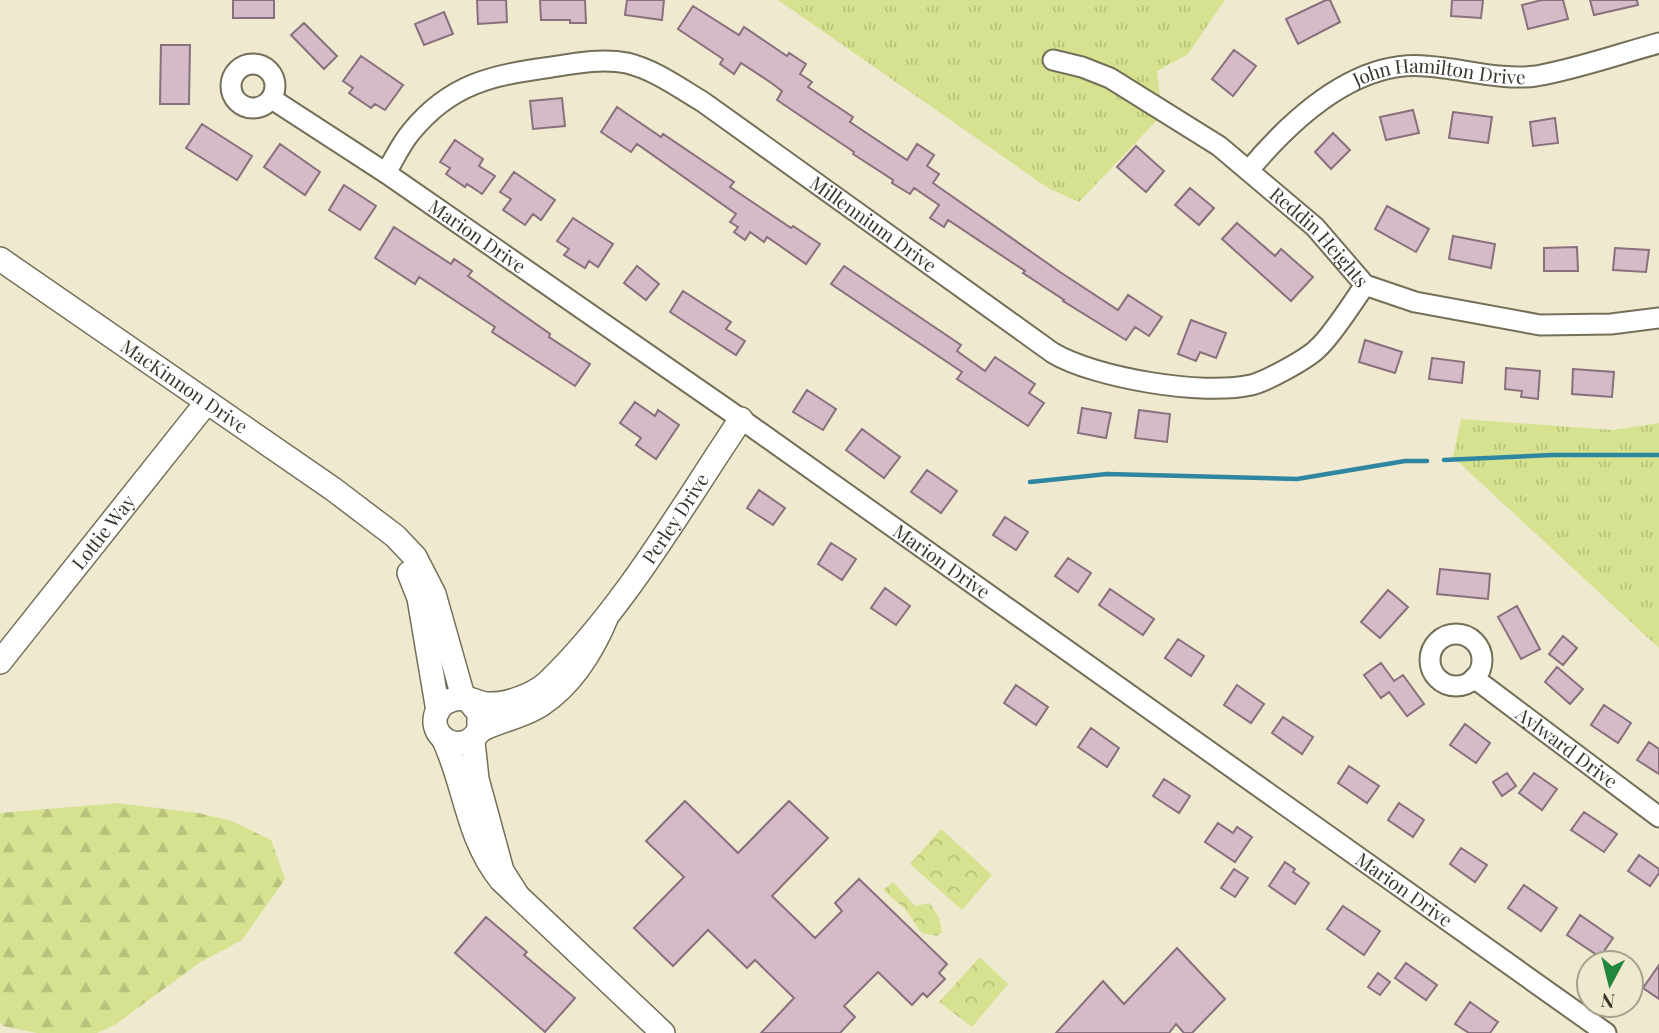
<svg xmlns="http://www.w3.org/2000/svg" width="1659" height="1033" viewBox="0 0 1659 1033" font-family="'Playfair Display',serif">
	<defs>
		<pattern id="grass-tufts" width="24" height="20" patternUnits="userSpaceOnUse" patternTransform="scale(1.75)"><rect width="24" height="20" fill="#d6e28f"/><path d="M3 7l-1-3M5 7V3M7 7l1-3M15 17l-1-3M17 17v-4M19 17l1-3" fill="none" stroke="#b8c27c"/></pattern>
		<pattern id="forest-firs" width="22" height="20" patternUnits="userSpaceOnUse" patternTransform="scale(1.75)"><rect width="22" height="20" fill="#d6e28f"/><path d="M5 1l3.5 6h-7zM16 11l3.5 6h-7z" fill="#b8c27c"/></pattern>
		<pattern id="park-crowns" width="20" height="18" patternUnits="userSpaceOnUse" patternTransform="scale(1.75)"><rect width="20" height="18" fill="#d6e28f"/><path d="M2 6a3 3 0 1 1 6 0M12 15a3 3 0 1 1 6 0" fill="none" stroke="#b8c27c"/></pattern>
	</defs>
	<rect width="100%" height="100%" fill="#eee9cf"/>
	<path fill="url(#grass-tufts)" d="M778,0H1225L1188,54L1157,71L1162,115L1079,202L1048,188Z
		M1461,419L1613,430L1659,423V648L1453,457Z"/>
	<path fill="url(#forest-firs)" d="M118,803L198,813L232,821L271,840L285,879L242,940L199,963L116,1024L97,1033H37L3,1026L0,1022V813Z"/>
	<path fill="url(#park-crowns)" d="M941,829L992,875L962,910L910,864Z
		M893,882L915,906L930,903L939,918L942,932L937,936L922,933L905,909L883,890Z
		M980,957L1008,984L972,1027L939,1002Z"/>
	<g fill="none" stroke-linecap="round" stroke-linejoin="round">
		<path stroke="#2e86a0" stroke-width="4.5" d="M1444,460L1552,455H1659
			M1030,482L1107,474L1297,479L1405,461H1427"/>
	</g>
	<path fill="#d5bac7" stroke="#89707c" stroke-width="2" d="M233,0H274V18H233Z
		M477,0H506L507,22L478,24Z
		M540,0H585L586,23H570V20H541Z
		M627,0H664L662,20L625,15Z
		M1326,0H1330L1340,22L1298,44L1286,19Z
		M1452,0H1483L1481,18L1451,16Z
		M1542,0H1563L1568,19L1528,29L1522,5Z
		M1590,0H1637L1638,5L1594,15Z
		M693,6L739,35L744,27L787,56L789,53L806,64L800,74L812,82L808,87L853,117L850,122L907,160L917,144L934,155L927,166L939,174L933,183L1060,272L1118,310L1128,295L1162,317L1149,336L1135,327L1126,340L1063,301L1064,300L1023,273L1025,271L948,220L944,227L930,218L939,205L914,188L910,194L892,183L893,180L853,154L854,152L777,100L782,91L770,82L741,63L734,74L720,64L723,59L678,29Z
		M444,12L453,34L424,45L415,24Z
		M304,23L337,56L324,69L291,35Z
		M161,45H190L189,104H160Z
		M1234,50L1256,66L1233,96L1212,79Z
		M361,56L403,85L385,110L375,104L371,108L349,93L353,88L343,81Z
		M562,98L565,126L533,129L530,101Z
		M617,107L661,137L663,134L734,182L730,187L791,228L793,226L820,244L806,264L767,237L764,242L750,232L745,240L734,232L738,227L730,222L736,214L637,144L631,152L601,132Z
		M1413,110L1419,133L1386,140L1380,117Z
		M1453,112L1492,117L1488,143L1449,138Z
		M1555,118L1558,143L1533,146L1530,122Z
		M202,124L252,156L237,180L186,148Z
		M1333,133L1350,150L1331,169L1315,152Z
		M455,140L483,159L479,166L495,176L482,194L467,184L465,187L446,174L450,168L440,162Z
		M280,144L320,172L305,195L264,167Z
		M1136,146L1164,171L1146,192L1117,167Z
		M514,172L555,200L541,220L533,214L525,225L503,210L511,199L500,192Z
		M344,185L376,206L360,230L329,210Z
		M1190,188L1214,208L1199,225L1175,205Z
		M1387,206L1429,229L1416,252L1375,229Z
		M573,218L613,244L598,267L589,261L585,268L564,255L569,249L557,241Z
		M1237,223L1275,256L1281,249L1313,277L1291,301L1222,239Z
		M394,227L451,264L454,259L472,271L468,276L550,334L549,337L590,364L575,386L492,332L495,327L419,277L415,284L375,258Z
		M1453,236L1495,244L1491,268L1449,259Z
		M1577,247L1578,271H1544V248Z
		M1615,248L1649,250L1646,272L1613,270Z
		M637,266L659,284L646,300L624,283Z
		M844,266L961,345L957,351L985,371L995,357L1035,384L1029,393L1044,403L1028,426L957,379L962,372L831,284Z
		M683,291L731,322L726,329L745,341L736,355L670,312Z
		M1191,320L1226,333L1216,358L1200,352L1196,361L1178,354Z
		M1365,340L1402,352L1395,373L1359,362Z
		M1432,358L1464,362L1462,383L1429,379Z
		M1506,368L1540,371L1538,399L1521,397L1522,391L1505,389Z
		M1573,369L1614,372L1612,397L1572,394Z
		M807,390L836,409L823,430L793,412Z
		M635,402L655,416L658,410L679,425L656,459L636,445L641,438L620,423Z
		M1082,408L1111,413L1106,438L1078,433Z
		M1139,410L1170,414L1167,442L1135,438Z
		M862,429L900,457L884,478L846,450Z
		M927,470L957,491L941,513L911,492Z
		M759,490L785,508L773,525L747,508Z
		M1005,517L1028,532L1016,550L993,535Z
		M831,543L856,559L842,580L818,564Z
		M1068,558L1091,573L1078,592L1055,576Z
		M1440,569L1490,574L1488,599L1437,594Z
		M885,588L910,606L896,625L871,608Z
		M1110,589L1154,619L1143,635L1099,605Z
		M1388,590L1408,607L1380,638L1361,622Z
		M1517,606L1540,649L1521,659L1498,617Z
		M1563,636L1577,648L1563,665L1549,654Z
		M1178,639L1204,656L1191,676L1165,658Z
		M1381,663L1394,681L1403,675L1424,704L1407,716L1389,692L1381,698L1364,675Z
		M1557,667L1583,689L1570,704L1545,682Z
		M1016,685L1048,707L1036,725L1004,703Z
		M1237,685L1264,704L1251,723L1224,705Z
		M1604,705L1631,723L1618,743L1591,725Z
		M1283,717L1313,737L1302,754L1272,733Z
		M1465,724L1490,743L1476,763L1450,745Z
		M1091,728L1119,748L1107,767L1078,747Z
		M1649,742L1659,749V774L1637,760Z
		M1349,766L1379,786L1367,803L1338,783Z
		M1507,773L1516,786L1502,796L1493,782Z
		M1534,773L1557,789L1542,810L1519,793Z
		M1164,779L1190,796L1179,813L1153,796Z
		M685,801L738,853L789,801L828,838L772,896L815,938L842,911L835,903L859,879L947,964L939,973L945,979L927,997L923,993L912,1005L878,972L844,1006L855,1017L840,1033H761L794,998L755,960L747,968L708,930L673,966L634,928L684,877L646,841Z
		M1399,803L1424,820L1413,837L1388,820Z
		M1584,812L1617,834L1604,852L1571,830Z
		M1218,823L1233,833L1237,827L1252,837L1235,862L1205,842Z
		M1461,848L1487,865L1475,882L1450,864Z
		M1639,855L1659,869V873L1650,886L1628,871Z
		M1285,862L1295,869L1293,872L1309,883L1295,904L1269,886Z
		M1234,869L1248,878L1235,897L1221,888Z
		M1524,885L1557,908L1541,931L1508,908Z
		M1343,906L1380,931L1364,955L1327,929Z
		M1580,915L1613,938L1600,957L1567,935Z
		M486,917L527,952L524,955L575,998L545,1032L455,953Z
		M1177,948L1225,999L1192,1033H1184L1176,1024L1169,1033H1056L1103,981L1124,1004Z
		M1406,963L1437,985L1426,1000L1395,978Z
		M1659,965V999L1643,988Z
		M1378,973L1390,982L1380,995L1368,987Z
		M1470,1002L1498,1022L1490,1033H1469L1455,1024Z"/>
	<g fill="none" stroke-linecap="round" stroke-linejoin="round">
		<g stroke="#746f58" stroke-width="23">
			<g id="minor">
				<path id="s1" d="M1053,60L1082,67L1110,78L1219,146L1315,227L1365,285L1415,302L1540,325L1611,324L1659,318"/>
				<circle cx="253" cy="86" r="22"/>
				<path id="s2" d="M272,99L386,173L741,419L1606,1033"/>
				<path id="s3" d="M1249,170C1291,120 1354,60 1425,66C1460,68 1502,81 1536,76C1577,69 1619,54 1659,43"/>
				<path id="s4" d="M386,173C394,159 401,144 411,132C451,83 493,75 552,67C576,63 603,58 627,63C655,70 678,87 703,102L1053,353C1095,378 1203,396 1251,385C1265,382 1307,359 1317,349C1332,336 1353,302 1365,285"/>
				<circle cx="1456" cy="660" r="26"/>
				<path id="s5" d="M1474,678L1659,817"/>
			</g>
		</g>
		<g stroke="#746f58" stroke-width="26">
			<g id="tertiary">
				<path id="s6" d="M0,259L333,489L395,536L415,557L434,594L462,693L479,713V728L473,742L477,779L502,871L516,893"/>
				<path d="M409,573L419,598L438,711"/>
				<path id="s7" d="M607,616C593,650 573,683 542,704C525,716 501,720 483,729C477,733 473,739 466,742C452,747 437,738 435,723C434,704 453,696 468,699C475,700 481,704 488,704C507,705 533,695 547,683C624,609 681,508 741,419"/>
				<path id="s8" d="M0,662L207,402"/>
				<path d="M443,738C466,786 466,836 501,880L663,1033"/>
			</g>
		</g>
		<use href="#minor" stroke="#fff" stroke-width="19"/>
		<use href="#tertiary" stroke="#fff" stroke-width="23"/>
	</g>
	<g text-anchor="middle" stroke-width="5" stroke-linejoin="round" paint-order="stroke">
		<g font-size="19" fill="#38362c" stroke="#eee9cf">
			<text dy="7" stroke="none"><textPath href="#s3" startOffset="226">John Hamilton Drive</textPath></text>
			<text dy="7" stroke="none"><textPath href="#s4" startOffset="579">Millennium Drive</textPath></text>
			<text dy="7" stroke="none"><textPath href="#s2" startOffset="247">Marion Drive</textPath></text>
			<text dy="7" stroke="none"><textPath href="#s1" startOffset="324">Reddin Heights</textPath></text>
			<text dy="7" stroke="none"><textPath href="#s6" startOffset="224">MacKinnon Drive</textPath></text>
			<text dy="7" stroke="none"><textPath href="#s7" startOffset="579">Perley Drive</textPath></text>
			<text dy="7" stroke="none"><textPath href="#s8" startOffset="166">Lottie Way</textPath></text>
			<text dy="7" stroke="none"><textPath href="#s2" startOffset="814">Marion Drive</textPath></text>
			<text dy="7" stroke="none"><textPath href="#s5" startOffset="116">Aylward Drive</textPath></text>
			<text dy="7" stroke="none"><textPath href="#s2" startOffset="1381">Marion Drive</textPath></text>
		</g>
	</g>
	<g transform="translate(1610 984) rotate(187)"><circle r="33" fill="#eee9cf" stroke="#a5a18e" stroke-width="2"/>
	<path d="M0-5L12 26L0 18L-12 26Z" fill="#22873c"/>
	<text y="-10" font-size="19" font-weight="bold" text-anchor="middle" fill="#38362c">N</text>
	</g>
</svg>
